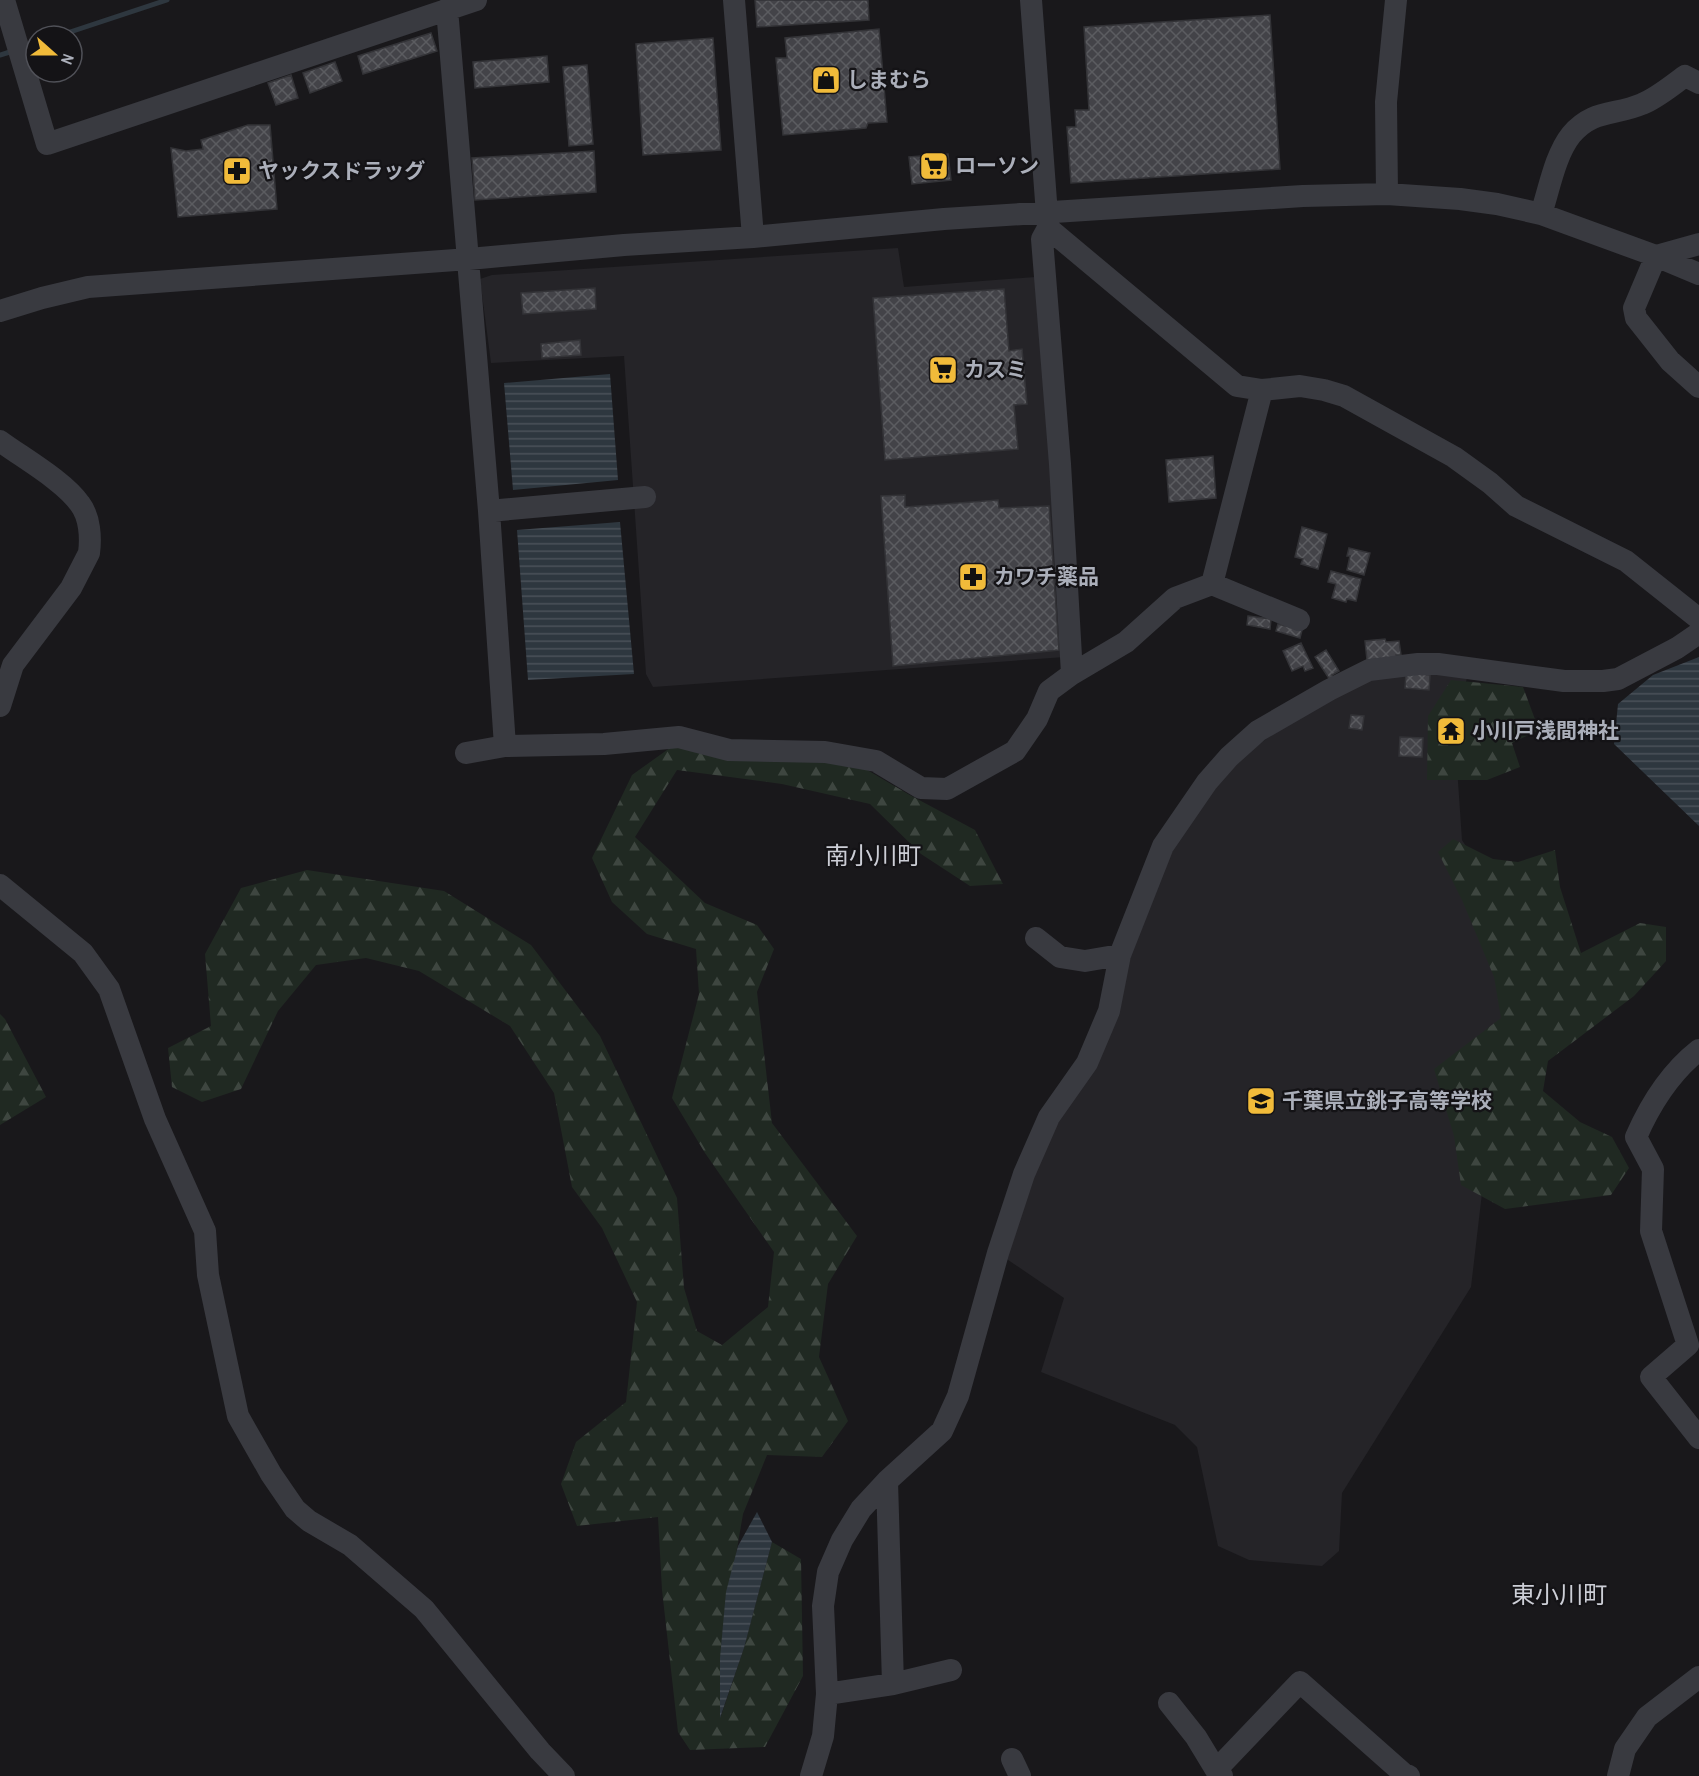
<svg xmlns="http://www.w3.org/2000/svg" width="1699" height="1776" viewBox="0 0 1699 1776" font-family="'Archivo Narrow','Noto Sans JP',sans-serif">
	<defs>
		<pattern id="forest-firs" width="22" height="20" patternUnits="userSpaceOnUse" patternTransform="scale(1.5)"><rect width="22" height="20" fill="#202922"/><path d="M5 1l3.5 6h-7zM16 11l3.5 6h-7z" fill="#3e4640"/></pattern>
		<pattern id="water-rules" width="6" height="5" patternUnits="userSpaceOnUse" patternTransform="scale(1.5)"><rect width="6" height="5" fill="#2e373f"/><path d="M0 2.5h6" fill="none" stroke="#4a5159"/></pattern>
		<pattern id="building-cross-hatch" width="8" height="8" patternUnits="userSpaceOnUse" patternTransform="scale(1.5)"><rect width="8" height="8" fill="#434348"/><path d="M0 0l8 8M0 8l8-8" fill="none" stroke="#5b5c60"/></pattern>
	</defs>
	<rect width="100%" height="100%" fill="#19181b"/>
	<path fill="#252428" d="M898,248L904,287L1035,277L1065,657L653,687L646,674L624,356L491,363L480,279L492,275Z
		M1470,668L1454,723L1462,840L1510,915L1522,1026L1484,1176L1471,1287L1342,1493L1339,1551L1322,1566L1249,1560L1218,1546L1197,1447L1175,1425L1041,1372L1064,1298L998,1253L1024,1174L1087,1063L1120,955L1207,782L1349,679Z"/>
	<path fill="url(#forest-firs)" d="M1451,680L1523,687L1539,730L1512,743L1520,767L1487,780H1427L1428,716Z
		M674,745L857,764L908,794L975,830L1003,884L970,886L921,854L870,804L782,784L677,770L635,837L705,903L757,925L774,949L757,992L772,1123L857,1236L828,1284L819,1357L848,1421L822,1457L767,1455L743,1514L722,1636L721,1716L744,1648L772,1542L801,1559L803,1676L765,1747L690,1750L678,1732L662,1590L658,1517L577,1526L561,1484L576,1442L626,1402L637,1302L602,1228L572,1187L554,1093L510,1026L419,971L366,958L316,965L278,1011L241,1089L202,1102L172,1087L168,1048L211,1026L205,954L241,888L307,870L444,891L531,945L600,1036L677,1198L684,1288L697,1331L722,1345L768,1307L774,1252L705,1153L672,1098L699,994L696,949L647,934L612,902L592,858L632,775Z
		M1453,839L1493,859L1518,862L1555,850L1560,887L1581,953L1640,923L1666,927V961L1634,996L1548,1061L1543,1091L1580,1122L1612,1137L1629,1168L1611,1195L1505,1209L1461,1185L1454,1136L1434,1069L1501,1018L1494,977L1462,900L1438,852Z
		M0,1014L5,1019L46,1097L0,1125Z"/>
	<path fill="url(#water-rules)" d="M610,374L618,480L513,490L504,383Z
		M620,522L634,674L528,680L517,530Z
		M1699,657V826L1614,744L1618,704L1653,675Z
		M757,1512L772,1542L744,1648L720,1718V1658L726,1592L738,1546Z"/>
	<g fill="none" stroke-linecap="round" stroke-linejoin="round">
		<path stroke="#2e373f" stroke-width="5" d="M58,36L167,0
			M24,47L36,43
			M0,55L13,51"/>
	</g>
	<path fill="url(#building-cross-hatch)" stroke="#333337" stroke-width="1.5" d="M755,0H868L869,20L757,27Z
		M1270,15L1280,169L1071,183L1067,127H1076L1075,110H1089L1084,27Z
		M879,29L887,122L868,123L866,128L783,135L776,58H787L785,38Z
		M431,33L437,51L363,74L358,56Z
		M713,38L721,150L643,155L636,44Z
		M547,56L549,82L475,88L473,62Z
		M335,62L342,81L310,93L303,73Z
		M587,65L593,144L569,146L563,67Z
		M291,75L298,98L276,105L268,83Z
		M248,125H270L277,209L178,217L171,148L186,151L203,149L201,140Z
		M594,151L596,192L475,200L472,158Z
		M948,154L951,180L912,184L909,157Z
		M595,288L596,309L523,314L521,293Z
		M1004,289L1009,351L1022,349L1027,404L1014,405L1018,449L885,460L873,298Z
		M580,340L581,355L542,358L541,344Z
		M1213,456L1216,498L1169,502L1166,460Z
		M905,495V507L998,500L999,508L1049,506L1059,650L893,666L881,496Z
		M1302,527L1327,534L1318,569L1301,564L1303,559L1295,557Z
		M1349,548L1370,553L1364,575L1347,570L1350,556H1347Z
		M1331,571L1361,579L1356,601L1347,599L1346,602L1332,598L1336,584L1328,582Z
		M1248,616L1271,619L1270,629L1247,625Z
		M1278,624L1302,630L1300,638L1276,631Z
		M1385,639L1386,642L1399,641L1401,655H1396V658L1367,660L1365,641Z
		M1301,643L1313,668L1305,671L1303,666L1292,671L1283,651Z
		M1326,650L1339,671L1332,675L1334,678L1330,680L1315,657Z
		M1406,673L1430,675L1429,690L1405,688Z
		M1351,715L1364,716L1362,730L1349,728Z
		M1400,737L1423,738L1422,757L1399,756Z"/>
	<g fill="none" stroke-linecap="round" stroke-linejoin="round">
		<path stroke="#393a40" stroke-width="22" d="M4,0L47,144L476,0
			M734,0L753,237
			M1031,0L1048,228L1237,386L1262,390L1300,386L1324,390L1344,396L1454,457L1490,483L1516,506L1626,561L1699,619
			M447,9L489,511L505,746
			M1387,194L1386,102L1396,0
			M1541,214C1549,190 1555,155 1571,135C1593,109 1614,116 1642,104C1657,98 1671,86 1685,76L1699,83
			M1048,228L1042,239L1060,464L1072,674
			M1699,244L1656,256L1634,308L1636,318L1670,361L1699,387
			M0,311L42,298L88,287L469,259L624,245L753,237L944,219L1303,196L1387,194L1460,199L1497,204L1541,214L1656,256L1699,274
			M0,441C23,458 64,481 80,504C90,517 91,538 89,553L71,588L13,665L0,706
			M489,511L645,497
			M1212,584L1262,390
			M466,753L505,746L604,744L679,737L729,750L825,752L876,761L921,788L947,789L1015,751L1037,719L1049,691L1072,674L1126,642L1175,598L1212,584L1299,620
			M0,885L83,953L109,989L155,1119L205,1231L208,1275L238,1416L271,1474L295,1509L309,1521L350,1545L424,1609L540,1751L564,1776
			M1036,938L1060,957L1085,961L1120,955
			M1699,1050C1671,1072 1650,1105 1636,1137L1653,1169L1651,1231L1688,1345L1651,1377L1699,1438
			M887,1481L893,1684
			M827,1694L893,1684L951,1670
			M1169,1703L1196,1737L1216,1770L1222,1776
			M1012,1759L1020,1776
			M1216,1770L1300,1682L1404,1774L1409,1776
			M811,1776L823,1736L827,1694L823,1606L828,1572L842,1540L861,1509L887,1481L942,1431L958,1396L998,1253L1024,1174L1049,1117L1087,1063L1109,1011L1120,955L1163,846L1207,782L1229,757L1258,731L1329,690L1369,670L1418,664H1438L1564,681H1603L1618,679L1677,648L1699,633
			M1618,1776L1625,1749L1647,1717L1699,1677"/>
	</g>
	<defs>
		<g id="shop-square" transform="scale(1.5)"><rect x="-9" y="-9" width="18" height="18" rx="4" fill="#f1bb3a" stroke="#141316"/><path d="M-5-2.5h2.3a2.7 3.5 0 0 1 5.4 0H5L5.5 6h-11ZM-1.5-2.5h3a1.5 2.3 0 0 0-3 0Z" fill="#111"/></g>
		<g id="supermarket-square" transform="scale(1.5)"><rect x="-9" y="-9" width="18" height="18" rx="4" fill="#f1bb3a" stroke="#141316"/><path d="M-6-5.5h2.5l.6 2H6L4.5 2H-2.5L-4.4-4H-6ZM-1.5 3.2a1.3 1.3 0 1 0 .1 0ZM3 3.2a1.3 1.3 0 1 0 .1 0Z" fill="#111"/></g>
		<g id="pharmacy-square" transform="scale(1.5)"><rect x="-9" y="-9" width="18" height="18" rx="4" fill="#f1bb3a" stroke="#141316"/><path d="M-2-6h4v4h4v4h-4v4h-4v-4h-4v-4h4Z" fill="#111"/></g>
		<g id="temple-square" transform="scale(1.5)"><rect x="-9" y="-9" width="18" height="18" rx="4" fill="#f1bb3a" stroke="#141316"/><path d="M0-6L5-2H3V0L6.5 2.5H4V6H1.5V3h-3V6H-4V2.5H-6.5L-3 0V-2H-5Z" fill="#111"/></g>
		<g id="school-square" transform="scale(1.5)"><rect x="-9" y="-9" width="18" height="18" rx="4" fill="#f1bb3a" stroke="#141316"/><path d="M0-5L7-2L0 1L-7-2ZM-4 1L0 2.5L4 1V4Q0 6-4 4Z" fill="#111"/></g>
	</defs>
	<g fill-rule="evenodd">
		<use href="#shop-square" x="826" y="80"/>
		<use href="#supermarket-square" x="934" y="166"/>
		<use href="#pharmacy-square" x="237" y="171"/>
		<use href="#supermarket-square" x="943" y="370"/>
		<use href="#pharmacy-square" x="973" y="577"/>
		<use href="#temple-square" x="1451" y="731"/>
		<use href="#school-square" x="1261" y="1101"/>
	</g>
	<g text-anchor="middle" stroke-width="4.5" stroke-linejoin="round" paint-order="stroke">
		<g font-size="21" font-weight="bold" fill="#abafba" stroke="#141316" text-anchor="start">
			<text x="847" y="87">しまむら</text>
			<text x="955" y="173">ローソン</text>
			<text x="258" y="178">ヤックスドラッグ</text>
			<text x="964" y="377">カスミ</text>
			<text x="994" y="584">カワチ薬品</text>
			<text x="1472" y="738">小川戸浅間神社</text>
			<text x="1282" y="1108">千葉県立銚子高等学校</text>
		</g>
		<g font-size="24" fill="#ccced6" stroke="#141316">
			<text x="873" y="864">南小川町</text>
			<text x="1559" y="1603">東小川町</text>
		</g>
	</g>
	<g transform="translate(54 54) rotate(111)"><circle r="28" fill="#141316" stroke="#505158" stroke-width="1.5"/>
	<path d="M0-4.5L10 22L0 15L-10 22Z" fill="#f1bb3a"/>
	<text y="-9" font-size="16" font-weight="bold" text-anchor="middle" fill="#abafba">N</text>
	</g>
</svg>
